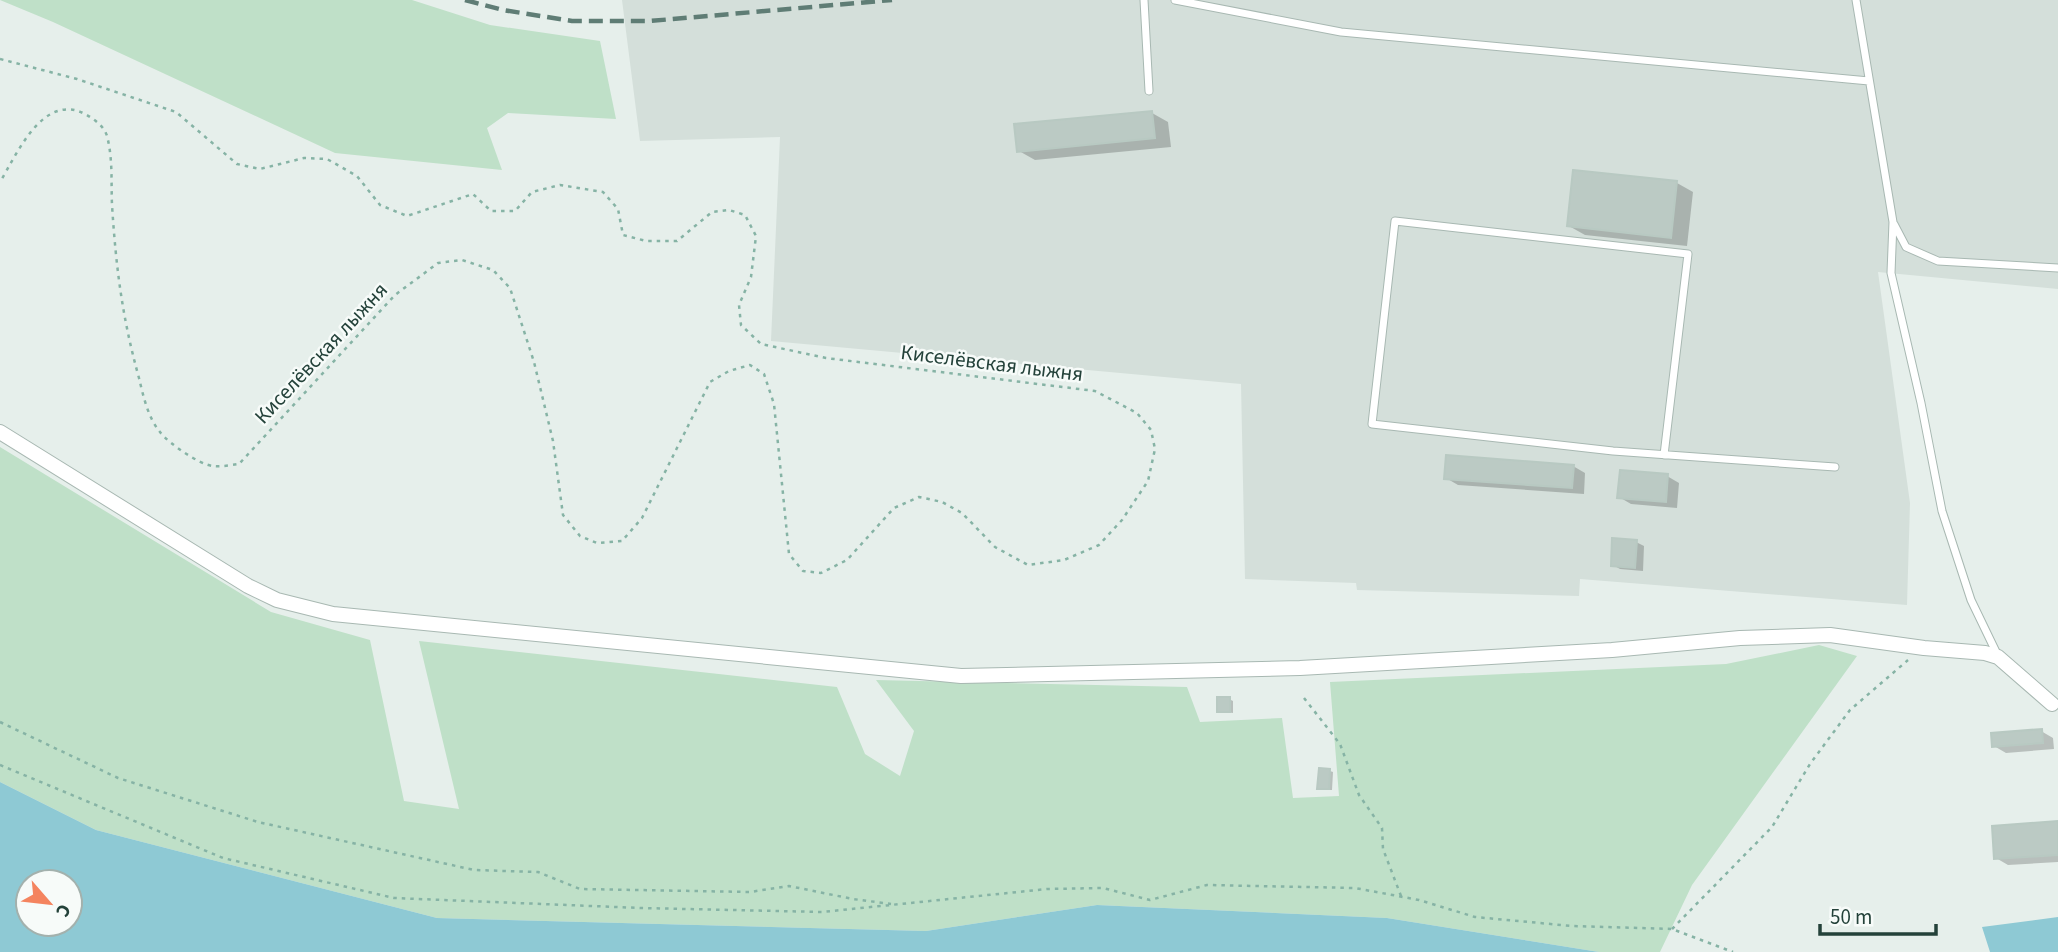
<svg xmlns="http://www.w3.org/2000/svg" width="2058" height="952" viewBox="0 0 2058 952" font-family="'Source Sans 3',sans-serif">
	<rect width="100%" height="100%" fill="#e6efeb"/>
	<path fill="#d4dfda" d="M622,0H2058V289L1878,272L1910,503L1907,605L1580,579L1579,596L1357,590L1356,583L1245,579L1241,384L771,341L780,137L640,141Z"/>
	<path fill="#bfe0c8" d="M0,0H412L490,25L600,41L616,119L508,113L487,128L502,170L335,153L53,22Z
		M0,447L271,612L370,640L404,801L459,809L419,641L837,687L865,754L900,776L914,731L876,680L1187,687L1200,722L1282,718L1293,798L1339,796L1330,682L1726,664L1819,645L1857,656L1692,885L1660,952H1599L1387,918L1097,905L926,931L437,918L96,830L0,782Z"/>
	<path fill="#8ec9d4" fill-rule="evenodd" d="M0,782L96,830L437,918L926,931L1097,905L1387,918L1599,952H0ZM70,882V924H28V882Z
		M2058,917V952H1990L1982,927Z"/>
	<path fill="#0003" d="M1152,113L1168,122L1171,147L1035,160L1019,151Z
		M1677,183L1693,192L1687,246L1585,235L1569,226Z
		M1573,466L1585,473L1584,494L1458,485L1446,478Z
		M1667,476L1679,483L1677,508L1631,504L1619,497Z
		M1636,542L1644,546L1643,571L1620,569L1613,565Z
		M1229,699L1233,701V713L1219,711Z
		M2041,731L2053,738L2054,749L2006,753L1994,746Z
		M1330,771L1333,772L1332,790H1322L1319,788Z
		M2058,823V862L2008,865L1996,858Z"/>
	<path fill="#bbcac4" stroke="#b8c9c2" stroke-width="2" d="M1152,111L1155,138L1017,152L1014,124Z
		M1573,170L1677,181L1671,238L1567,226Z
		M1446,455L1574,465L1572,488L1444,479Z
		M1620,470L1668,474L1666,502L1617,498Z
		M1612,538L1637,540L1635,568L1611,566Z
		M1217,697H1230V712H1217Z
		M2042,729L2043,743L1992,747L1991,733Z
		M1319,768L1330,769L1329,789H1317Z
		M2058,821V855L1994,859L1992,826Z"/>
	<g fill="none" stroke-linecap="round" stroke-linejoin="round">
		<g stroke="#a8b8b2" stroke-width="9">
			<path id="service" d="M1144,0L1149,91
				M1175,0L1341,32L1869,81
				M1856,0L1893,222L1891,273L1921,403L1942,511L1971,600L1998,656
				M1894,224L1906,247L1938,261L2058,268
				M1664,455L1688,254L1395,221L1372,424L1613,451L1835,467"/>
		</g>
		<g stroke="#a8b8b2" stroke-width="16">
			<path id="minor" d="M0,432L248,586L277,600L333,614L961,676L1300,668L1612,650L1740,638L1830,635L1924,648L1985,653L1998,657L2052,704"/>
		</g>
		<path stroke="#86b3a5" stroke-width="2.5" stroke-dasharray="3.5 5" stroke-linecap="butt" d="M0,59L77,79L176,112L237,164L260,169L304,158L327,159L357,176L380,205L407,216L473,194L491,211H515L532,192L560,185L603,192L618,209L623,235L646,241H677L712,212L729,210L745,215L756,236L751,277L739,305L741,325L761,344L826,358L1095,391L1137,413L1151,430L1155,449L1148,481L1122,520L1099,545L1064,560L1028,565L995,547L962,513L942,502L919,497L894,508L847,560L821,573L803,571L789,554L774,404L764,374L750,365L729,371L710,382L642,518L622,541L597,543L580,536L563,515L553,441L534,362L510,288L493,270L462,260L438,263L395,295L239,464C231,465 221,467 213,466C200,465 168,443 160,432C148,418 143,395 139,378C122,317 116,267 112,205C111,182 113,159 107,136C104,126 94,119 85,114C43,92 17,154 0,182
			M1304,698L1340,744L1359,795L1382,828L1383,849L1401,896
			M0,722L118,778L258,822L474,870L538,872L580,889L750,892L789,886L853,899L891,904
			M0,765L223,858L394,898L641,908L822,912L1047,889L1103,888L1150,900L1207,885L1355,888L1419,900L1475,917L1572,926L1672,929L1733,952
			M1672,929L1772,827L1810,764L1850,710L1908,660"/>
		<use href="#service" stroke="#fff" stroke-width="7"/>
		<use href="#minor" stroke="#fff" stroke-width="14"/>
		<path stroke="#5f7d75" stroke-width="4.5" stroke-dasharray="14 7" stroke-linecap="butt" d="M465,0L503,10L572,21H650L892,0"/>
	</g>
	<g text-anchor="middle" stroke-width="5" stroke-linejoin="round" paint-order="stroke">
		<g font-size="21" fill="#24423a" stroke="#f7fbf9">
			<text transform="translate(321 353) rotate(-47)" y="7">Киселёвская лыжня</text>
			<text transform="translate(992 363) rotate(7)" y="7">Киселёвская лыжня</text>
		</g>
	</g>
	<g transform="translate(49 903) rotate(118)"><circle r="33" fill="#f7fbf9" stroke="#a3b1ad" stroke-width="2"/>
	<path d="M0-5L12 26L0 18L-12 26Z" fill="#f4845f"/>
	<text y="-10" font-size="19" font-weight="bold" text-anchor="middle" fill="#24423a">С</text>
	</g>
	<path d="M1820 924v10h116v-10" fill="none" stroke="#24423a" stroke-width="3.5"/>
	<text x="1830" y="924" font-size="21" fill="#24423a" stroke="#f7fbf9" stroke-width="5" paint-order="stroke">50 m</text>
</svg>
